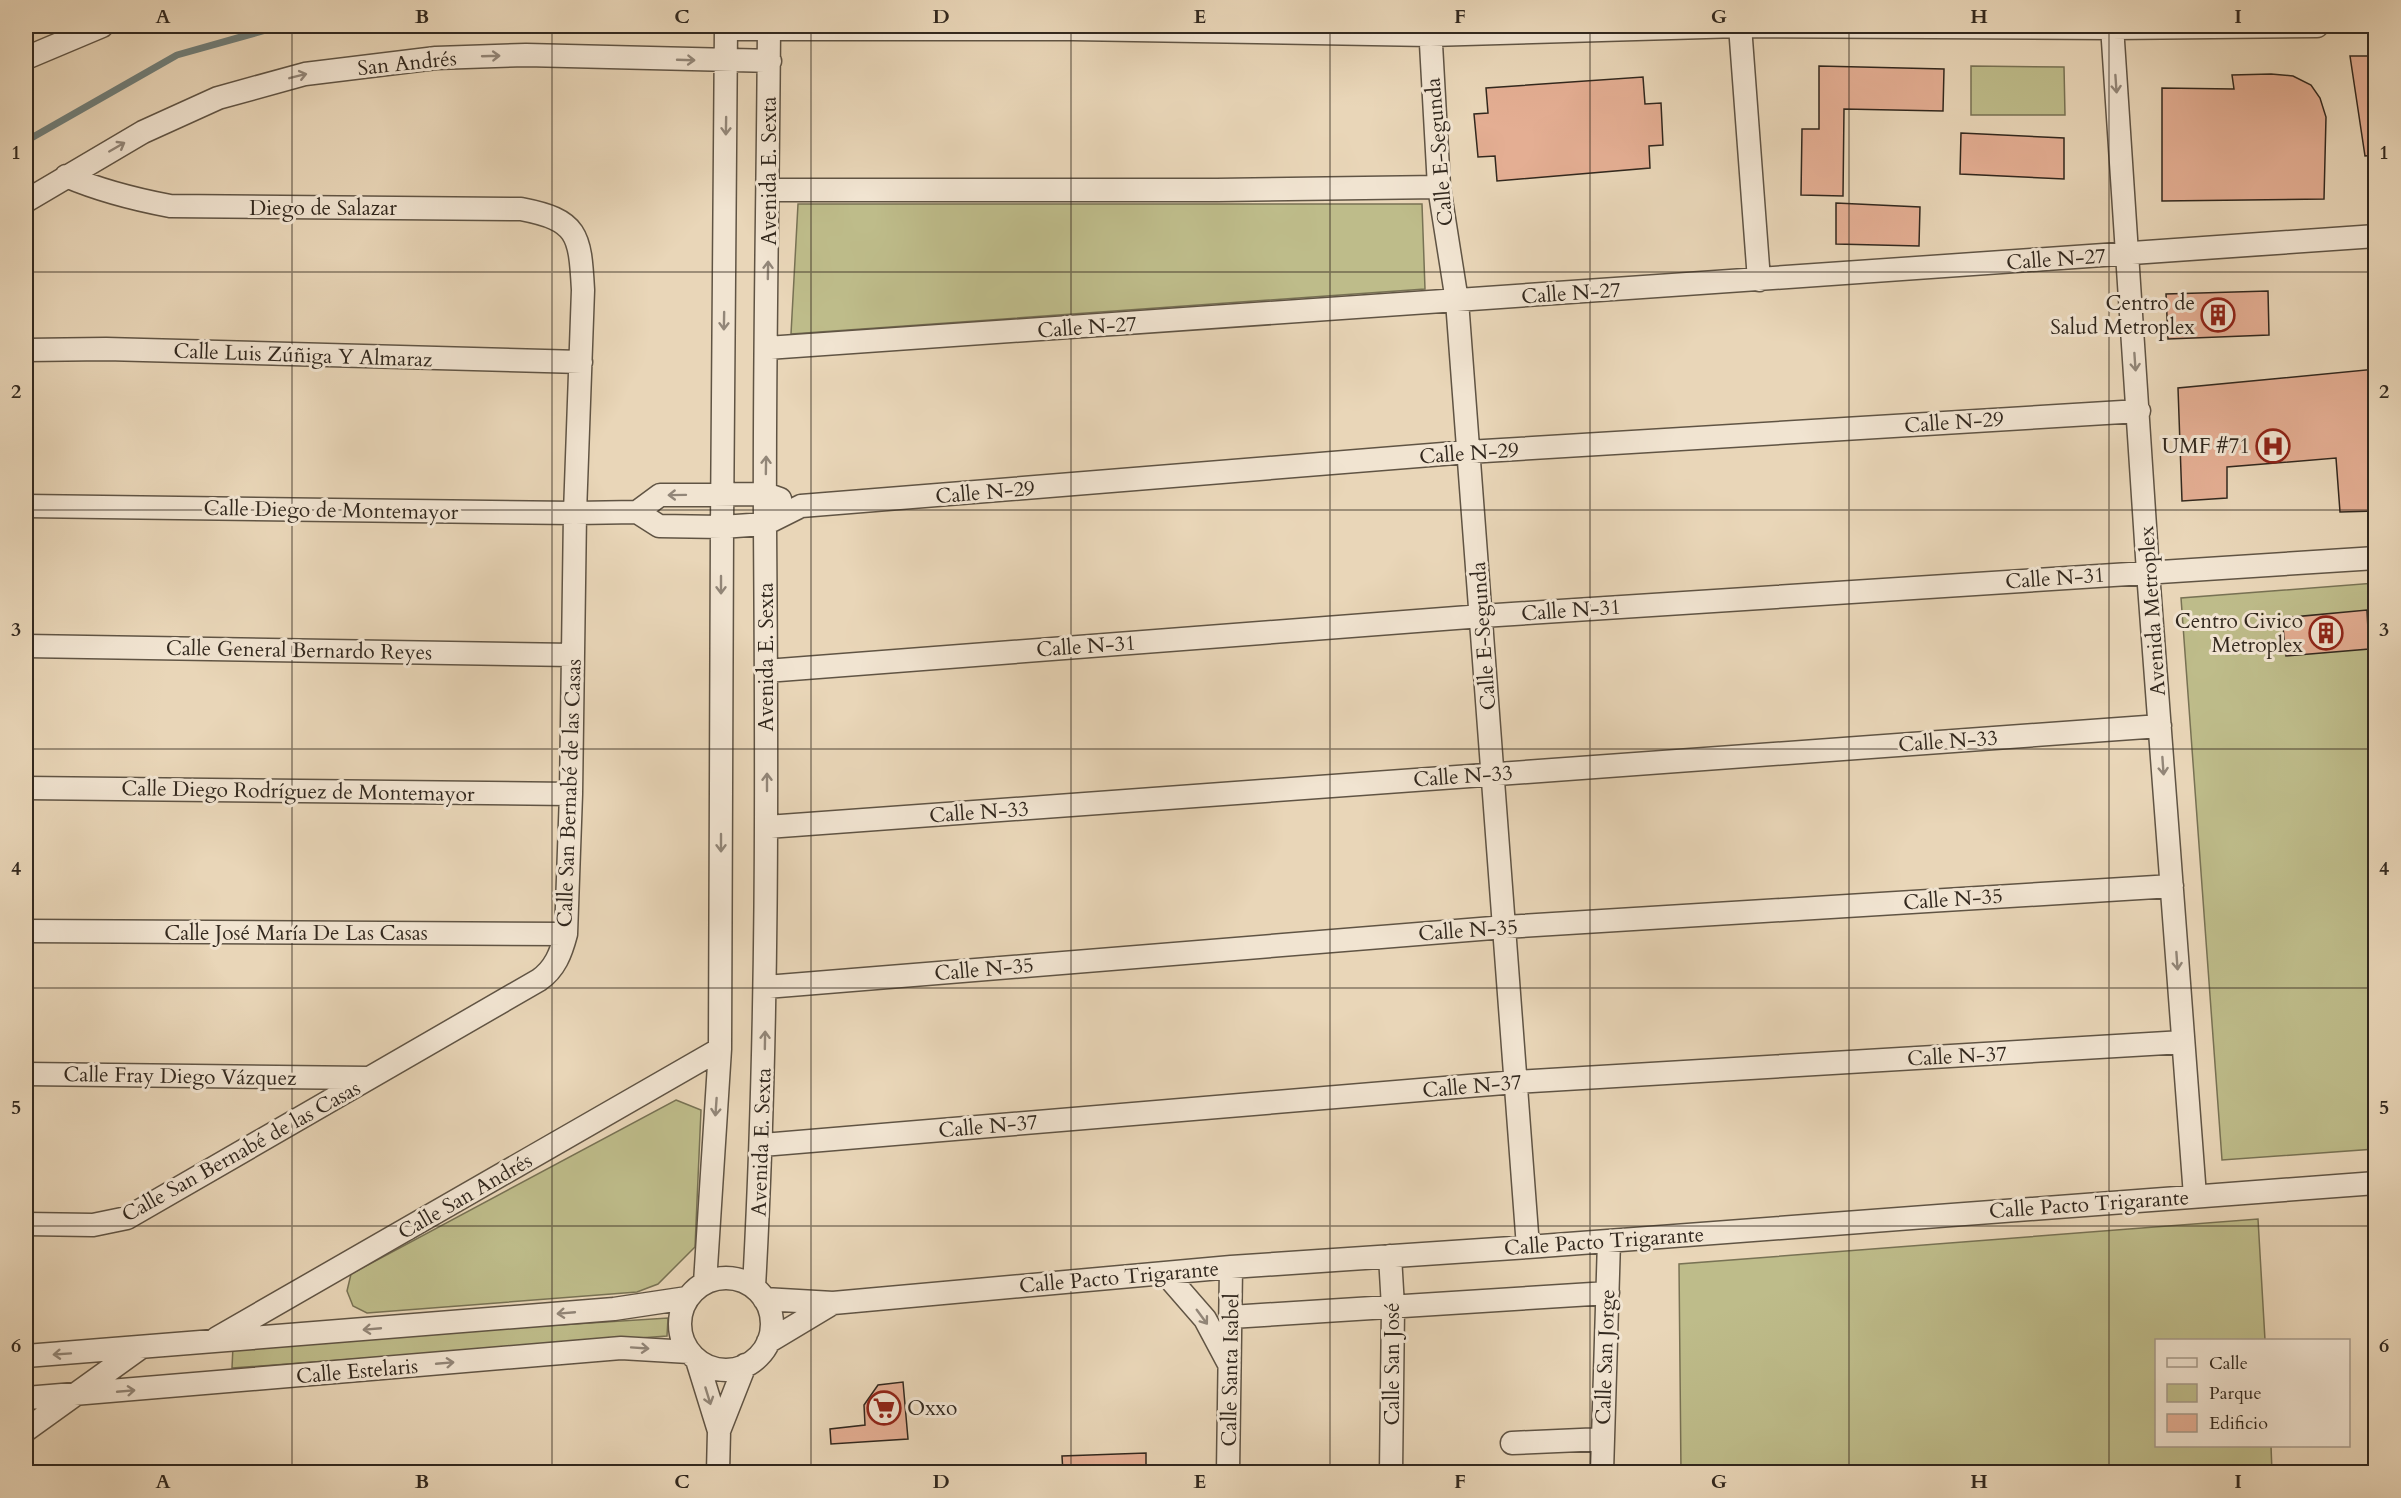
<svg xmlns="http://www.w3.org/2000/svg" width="2401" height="1498" viewBox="0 0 2401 1498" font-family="Cardo,serif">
	<rect width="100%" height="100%" fill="#e9d6b8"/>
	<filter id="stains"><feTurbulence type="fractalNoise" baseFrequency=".00333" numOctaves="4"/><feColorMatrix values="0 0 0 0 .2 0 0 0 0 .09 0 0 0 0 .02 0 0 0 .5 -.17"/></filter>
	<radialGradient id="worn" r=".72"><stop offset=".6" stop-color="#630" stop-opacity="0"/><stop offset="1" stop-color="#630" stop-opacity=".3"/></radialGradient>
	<path fill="#bebc8a" stroke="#787254" stroke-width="1.5" d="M1971,66L2064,67L2065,115H1971Z
		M798,204H1422L1425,289L791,334Z
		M2375,583V1149L2222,1160L2181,598Z
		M676,1100L701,1110L695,1247L658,1284L637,1292L367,1313L353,1306L347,1291L351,1274Z
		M2258,1219L2265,1340H2156V1446H2271L2272,1472H1681L1679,1264Z
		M668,1318L667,1336L232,1368L233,1346Z"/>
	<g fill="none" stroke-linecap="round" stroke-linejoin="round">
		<path stroke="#707e79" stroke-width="7" d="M26,141L177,55L280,26"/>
	</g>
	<path fill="#e4ae93" stroke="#32281e" stroke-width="1.5" d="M2350,56H2376V155L2365,156Z
		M1819,66L1944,69L1943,111L1844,109L1843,196L1801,195L1802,129H1819Z
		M2271,74L2293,76L2311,85L2320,98L2326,117L2324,199L2162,201V88L2234,89L2232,75Z
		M1643,77L1645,104L1661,103L1663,145L1649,146L1650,168L1497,181L1495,156L1478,157L1474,114L1488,113L1486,88Z
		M1961,133L2064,138V179L1960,174Z
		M1836,203L1920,207L1919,246L1836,244Z
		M2268,291L2269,335L2168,339L2166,294Z
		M2376,369V511L2340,512L2336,458L2227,467V498L2182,501L2178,388Z
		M2367,610L2369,649L2286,656L2282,618Z
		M903,1382L908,1439L831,1444L830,1429L865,1425L864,1405L878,1385Z
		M1146,1453V1473H1063L1062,1456Z"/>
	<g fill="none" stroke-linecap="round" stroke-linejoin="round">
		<g stroke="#605444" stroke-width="25">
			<path id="minor" d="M1430,26L1439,187L1457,301L1528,1247
				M1740,26L1759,280
				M2112,26L2148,572L2195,1196
				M726,29H1073L1430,35L1740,26L2112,28L2317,26
				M26,58L102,26
				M769,190H1217L1439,187
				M26,201L143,132L218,98L305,74L436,58L526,55L770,61
				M767,348L2376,236
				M26,350L106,349L581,362
				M26,506L575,513L637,512L659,526L722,527L765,524L801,506L1468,452L2139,411
				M637,512L660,495L766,494L780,499
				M26,646L573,655
				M766,671L1482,616L2376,558
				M26,788L571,794
				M767,827L2160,726
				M26,931L566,934
				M766,987L1505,927L2172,886
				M26,1074L369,1078
				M762,1145L1516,1082L2183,1042
				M26,1224L93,1225L127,1218L539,980C555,969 561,953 566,934L571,794L575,513L583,290C580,234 578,220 521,209L170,206C133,199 101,191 66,176
				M1390,1256L1393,1307L1391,1472
				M1165,1273L1205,1319L1229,1364
				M680 1324a46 46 0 1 1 92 0a46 46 0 1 1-92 0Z
				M705,1283L720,1049L722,527L726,26
				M754,1287C768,1034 767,781 765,527C764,360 768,192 769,26
				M764,1299L833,1303L1231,1267L1528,1247L2376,1183
				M1231,1317L1608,1293
				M217,1338L720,1049
				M768,1342L833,1303
				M26,1356L614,1309L687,1298
				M697,1360L719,1431L718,1472
				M26,1398L621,1348L689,1352
				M26,1430L140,1348
				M719,1431L745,1365
				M1512,1443L1603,1439
				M1228,1472L1231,1267
				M1602,1472L1609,1241"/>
		</g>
		<use href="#minor" stroke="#f1e4d1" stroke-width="22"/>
	</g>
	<defs><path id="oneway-shaft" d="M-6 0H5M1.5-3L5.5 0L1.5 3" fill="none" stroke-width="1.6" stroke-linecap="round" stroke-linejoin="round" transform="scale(1.5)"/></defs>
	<g stroke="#928678">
		<use href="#oneway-shaft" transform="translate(491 56) rotate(-2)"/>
		<use href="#oneway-shaft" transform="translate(686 60) rotate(2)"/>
		<use href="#oneway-shaft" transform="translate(298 76) rotate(-14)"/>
		<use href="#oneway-shaft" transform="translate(2116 84) rotate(86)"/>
		<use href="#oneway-shaft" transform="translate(726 126) rotate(91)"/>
		<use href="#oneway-shaft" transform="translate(117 147) rotate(-30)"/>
		<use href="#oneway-shaft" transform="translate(768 270) rotate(-89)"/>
		<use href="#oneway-shaft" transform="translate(724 321) rotate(91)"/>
		<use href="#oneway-shaft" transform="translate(2135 362) rotate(86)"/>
		<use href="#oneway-shaft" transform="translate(766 465) rotate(-89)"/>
		<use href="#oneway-shaft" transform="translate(677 495) rotate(179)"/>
		<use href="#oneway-shaft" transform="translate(721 585) rotate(90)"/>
		<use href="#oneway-shaft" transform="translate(2163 766) rotate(86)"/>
		<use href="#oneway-shaft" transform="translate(767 782) rotate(-90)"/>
		<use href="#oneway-shaft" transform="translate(721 843) rotate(90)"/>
		<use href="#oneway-shaft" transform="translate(2177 961) rotate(86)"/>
		<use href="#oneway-shaft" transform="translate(765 1040) rotate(-89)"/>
		<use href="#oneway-shaft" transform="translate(716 1107) rotate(94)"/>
		<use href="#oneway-shaft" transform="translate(566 1313) rotate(175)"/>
		<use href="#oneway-shaft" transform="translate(1202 1317) rotate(54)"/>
		<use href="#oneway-shaft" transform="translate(372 1329) rotate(175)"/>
		<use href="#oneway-shaft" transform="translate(640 1348) rotate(4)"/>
		<use href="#oneway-shaft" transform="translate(62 1354) rotate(176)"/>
		<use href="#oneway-shaft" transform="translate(445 1363) rotate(-5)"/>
		<use href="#oneway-shaft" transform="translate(126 1391) rotate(-5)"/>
		<use href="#oneway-shaft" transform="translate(708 1396) rotate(73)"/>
	</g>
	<path fill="none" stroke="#32281e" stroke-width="1.5" stroke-opacity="0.55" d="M292,26V1472M552,26V1472M811,26V1472M1071,26V1472M1330,26V1472M1590,26V1472M1849,26V1472M2109,26V1472M26,272H2376M26,510H2376M26,749H2376M26,988H2376M26,1226H2376"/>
	<defs>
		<g id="building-ring" transform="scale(1.725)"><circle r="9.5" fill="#f1e4d1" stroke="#8f2418" stroke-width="1.5"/><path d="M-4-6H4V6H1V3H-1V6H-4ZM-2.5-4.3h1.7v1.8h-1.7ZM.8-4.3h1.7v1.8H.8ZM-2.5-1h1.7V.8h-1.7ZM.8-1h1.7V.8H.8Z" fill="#8f2418"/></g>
		<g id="hospital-ring" transform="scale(1.725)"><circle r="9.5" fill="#f1e4d1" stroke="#8f2418" stroke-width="1.5"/><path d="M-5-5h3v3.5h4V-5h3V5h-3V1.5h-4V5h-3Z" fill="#8f2418"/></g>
		<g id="supermarket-ring" transform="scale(1.725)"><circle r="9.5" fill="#f1e4d1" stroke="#8f2418" stroke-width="1.5"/><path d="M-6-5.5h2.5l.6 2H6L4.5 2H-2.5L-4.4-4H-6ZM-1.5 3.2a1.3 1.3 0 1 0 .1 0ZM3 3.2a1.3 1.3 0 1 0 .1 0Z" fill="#8f2418"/></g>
	</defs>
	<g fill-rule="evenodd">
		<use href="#building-ring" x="2218" y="315"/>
		<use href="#hospital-ring" x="2273" y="446"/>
		<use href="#building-ring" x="2326" y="633"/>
		<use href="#supermarket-ring" x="884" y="1408"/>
	</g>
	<g text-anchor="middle" stroke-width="6" stroke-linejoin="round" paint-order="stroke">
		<g font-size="21" fill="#32281e" stroke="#f1e4d1">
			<text transform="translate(407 63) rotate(-6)" y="7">San Andrés</text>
			<text transform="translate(1439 152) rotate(-95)" y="7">Calle E-Segunda</text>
			<text transform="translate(769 171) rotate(-90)" y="7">Avenida E. Sexta</text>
			<text x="323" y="215">Diego de Salazar</text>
			<text transform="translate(2056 259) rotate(-4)" y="7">Calle N-27</text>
			<text transform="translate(1571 293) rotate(-4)" y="7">Calle N-27</text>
			<text transform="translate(1087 327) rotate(-4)" y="7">Calle N-27</text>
			<text transform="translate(303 355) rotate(2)" y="7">Calle Luis Zúñiga Y Almaraz</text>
			<text transform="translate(1954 422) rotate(-4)" y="7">Calle N-29</text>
			<text transform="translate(1469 453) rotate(-4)" y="7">Calle N-29</text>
			<text transform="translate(985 492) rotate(-5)" y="7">Calle N-29</text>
			<text transform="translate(331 510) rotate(1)" y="7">Calle Diego de Montemayor</text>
			<text transform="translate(2055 578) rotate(-4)" y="7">Calle N-31</text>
			<text transform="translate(1571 610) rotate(-4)" y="7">Calle N-31</text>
			<text transform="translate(2152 611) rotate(-94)" y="7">Avenida Metroplex</text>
			<text transform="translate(1483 636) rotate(-94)" y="7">Calle E-Segunda</text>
			<text transform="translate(1086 646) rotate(-4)" y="7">Calle N-31</text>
			<text transform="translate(299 650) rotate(1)" y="7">Calle General Bernardo Reyes</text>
			<text transform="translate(766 657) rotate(-90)" y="7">Avenida E. Sexta</text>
			<text transform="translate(1948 741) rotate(-4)" y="7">Calle N-33</text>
			<text transform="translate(1463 776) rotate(-4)" y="7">Calle N-33</text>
			<text transform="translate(298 791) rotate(1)" y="7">Calle Diego Rodríguez de Montemayor</text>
			<text transform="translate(569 793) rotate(-88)" y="7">Calle San Bernabé de las Casas</text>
			<text transform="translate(979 812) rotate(-4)" y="7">Calle N-33</text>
			<text transform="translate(1953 899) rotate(-4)" y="7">Calle N-35</text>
			<text transform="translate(1468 930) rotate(-4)" y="7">Calle N-35</text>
			<text x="296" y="940">Calle José María De Las Casas</text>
			<text transform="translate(984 969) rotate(-5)" y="7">Calle N-35</text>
			<text transform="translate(1957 1056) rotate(-3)" y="7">Calle N-37</text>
			<text transform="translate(180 1076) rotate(1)" y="7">Calle Fray Diego Vázquez</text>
			<text transform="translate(1472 1086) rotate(-5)" y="7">Calle N-37</text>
			<text transform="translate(988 1126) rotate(-5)" y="7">Calle N-37</text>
			<text transform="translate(761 1142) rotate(-88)" y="7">Avenida E. Sexta</text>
			<text transform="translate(241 1151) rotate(-29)" y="7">Calle San Bernabé de las Casas</text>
			<text transform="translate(465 1196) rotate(-30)" y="7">Calle San Andrés</text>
			<text transform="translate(2089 1204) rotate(-4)" y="7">Calle Pacto Trigarante</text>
			<text transform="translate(1604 1241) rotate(-4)" y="7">Calle Pacto Trigarante</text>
			<text transform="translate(1119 1277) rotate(-5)" y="7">Calle Pacto Trigarante</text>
			<text transform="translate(1605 1357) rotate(-88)" y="7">Calle San Jorge</text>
			<text transform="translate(1392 1364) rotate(-90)" y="7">Calle San José</text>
			<text transform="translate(1230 1370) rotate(-89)" y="7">Calle Santa Isabel</text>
			<text transform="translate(357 1371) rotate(-5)" y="7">Calle Estelaris</text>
		</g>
		<g font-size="21" fill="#32281e" stroke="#f1e4d1" text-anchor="end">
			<text x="2195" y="310">Centro de<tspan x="2195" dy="24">Salud Metroplex</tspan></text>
			<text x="2250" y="453">UMF #71</text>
			<text x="2303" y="628">Centro Civico<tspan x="2303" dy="24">Metroplex</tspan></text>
			<text x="907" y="1415" text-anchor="start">Oxxo</text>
		</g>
	</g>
	<rect width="2401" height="1498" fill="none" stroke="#e9d6b8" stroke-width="66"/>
	<rect x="2155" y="1339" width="195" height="108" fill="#f1e4d1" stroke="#a59989" stroke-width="1.5"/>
	<rect x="2167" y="1358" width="30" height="9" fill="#f1e4d1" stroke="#a59989" stroke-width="1.5"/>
	<text x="2209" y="1369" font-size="18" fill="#32281e">Calle</text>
	<rect x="2167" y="1384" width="30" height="18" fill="#bebc8a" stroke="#a59989" stroke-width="1.5"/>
	<text x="2209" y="1399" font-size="18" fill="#32281e">Parque</text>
	<rect x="2167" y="1414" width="30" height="18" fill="#e4ae93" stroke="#a59989" stroke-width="1.5"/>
	<text x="2209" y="1429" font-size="18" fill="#32281e">Edificio</text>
	<rect x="33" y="33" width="2335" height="1432" fill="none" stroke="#32281e" stroke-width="2"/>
	<g font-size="20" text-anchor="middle" font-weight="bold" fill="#32281e">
		<text x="163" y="23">A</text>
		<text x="422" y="23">B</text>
		<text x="682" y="23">C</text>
		<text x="941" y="23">D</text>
		<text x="1200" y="23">E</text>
		<text x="1460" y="23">F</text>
		<text x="1719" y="23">G</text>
		<text x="1979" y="23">H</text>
		<text x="2238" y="23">I</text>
		<text x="16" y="159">1</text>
		<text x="2384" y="159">1</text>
		<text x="16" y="398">2</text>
		<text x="2384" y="398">2</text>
		<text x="16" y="636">3</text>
		<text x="2384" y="636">3</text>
		<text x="16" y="875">4</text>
		<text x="2384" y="875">4</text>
		<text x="16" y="1114">5</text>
		<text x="2384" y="1114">5</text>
		<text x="16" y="1352">6</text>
		<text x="2384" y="1352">6</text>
		<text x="163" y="1488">A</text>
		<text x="422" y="1488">B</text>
		<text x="682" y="1488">C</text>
		<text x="941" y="1488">D</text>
		<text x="1200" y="1488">E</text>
		<text x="1460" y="1488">F</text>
		<text x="1719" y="1488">G</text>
		<text x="1979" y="1488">H</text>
		<text x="2238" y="1488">I</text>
	</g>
	<rect width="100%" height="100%" filter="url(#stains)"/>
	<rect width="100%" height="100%" fill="url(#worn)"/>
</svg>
